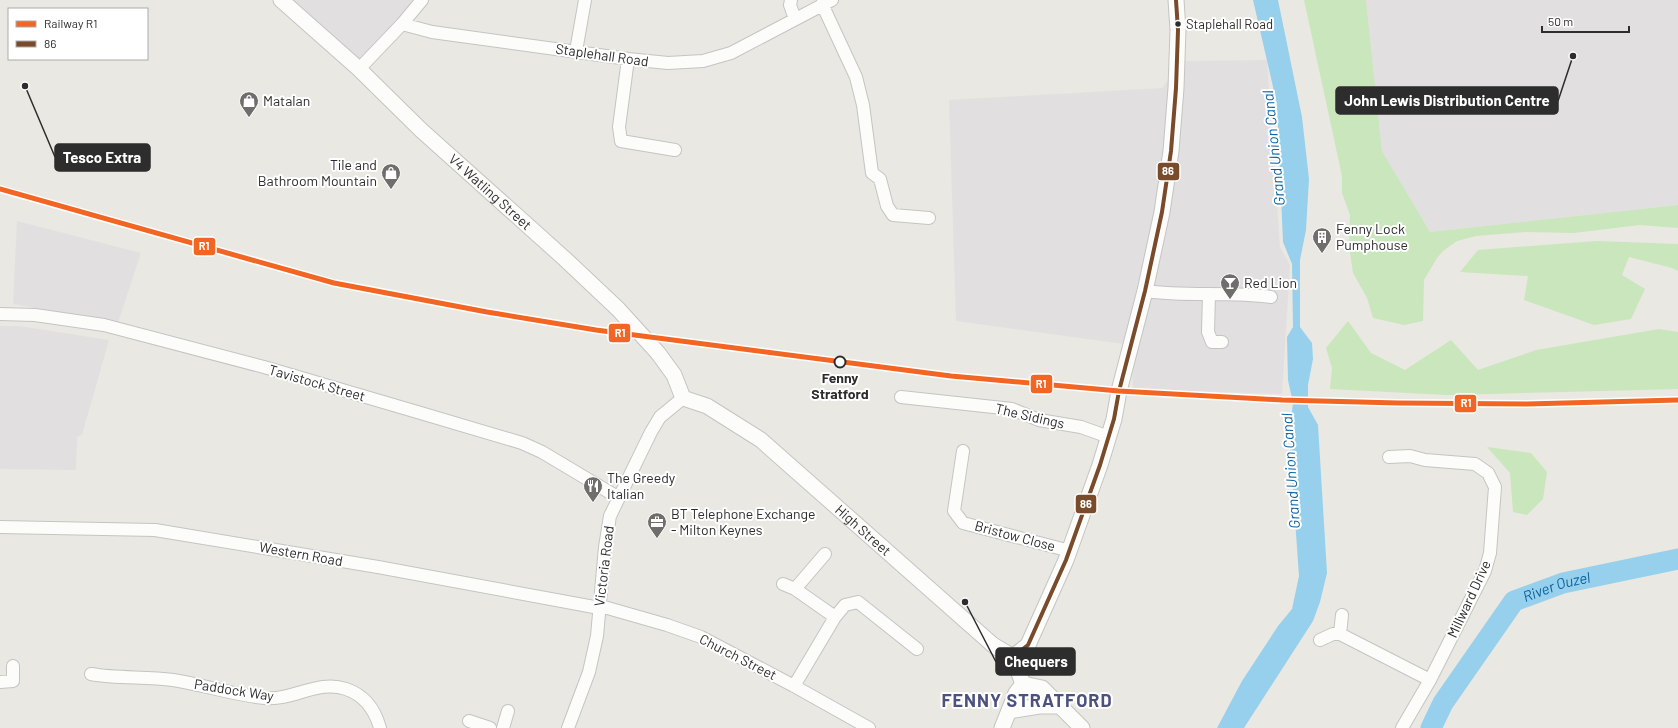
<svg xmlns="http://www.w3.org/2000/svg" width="1678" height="728" viewBox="0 0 1678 728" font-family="Barlow,sans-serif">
	<rect width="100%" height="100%" fill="#eae8e2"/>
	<path fill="#e2dfe1" d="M291,0H414L359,69Z
		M1366,0H1678V205L1430,232L1382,151Z
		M1267,60L1280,247L1290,265L1282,394L1133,389L1131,345L956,321L949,100L1162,88L1183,61Z
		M17,221L141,253L118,323L13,304Z
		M0,326H19L109,340L82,435L77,437L76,470L0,469Z"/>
	<path fill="#cae6bc" d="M1304,0H1366L1382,151L1430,232L1678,205V228L1640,225L1574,233L1526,232L1476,236L1457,241L1443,251L1437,258L1424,280L1423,321L1404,325L1373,318L1367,298L1353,273L1349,246L1350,215L1342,193V176Z
		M1597,241L1678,244V271L1672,268L1629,257L1622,275L1645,289L1631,319L1594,325L1524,300L1528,276L1460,272L1478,250Z
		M1348,321L1371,353L1405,370L1451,340L1478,370L1536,350L1659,329L1678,332V389L1447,395L1330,389L1332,368L1326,348Z
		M1487,447L1531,453L1547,472L1543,499L1527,515L1513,512L1510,473Z"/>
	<path fill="#96d0ec" d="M1253,0H1278L1302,117L1309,179L1306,230L1300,260V327L1312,343L1313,359L1308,385V407L1318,425L1327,573L1320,602L1313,621L1244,728H1217L1242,681L1278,626L1292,609L1299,576L1289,434L1293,403L1288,380L1287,337L1293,327L1292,264L1283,242L1277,104Z"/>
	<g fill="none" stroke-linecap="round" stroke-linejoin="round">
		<path stroke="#96d0ec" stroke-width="21" id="s1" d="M1431,728L1443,703L1514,601L1563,583L1678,559"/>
		<g stroke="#c4c4c3" stroke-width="14">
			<path id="minor" d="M791,0L790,5L795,19
				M822,4L856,77L863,105L872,173L880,179L887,206L893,215L929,218
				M402,24L432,32L628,59L668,63L703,61L731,53L832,0
				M576,51L585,0
				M628,59L619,127L621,141L675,150
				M359,69L402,24L422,0
				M1145,291C1187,297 1229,291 1271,297
				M1209,294L1208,332L1212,342H1222
				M0,314L35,315L104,325L264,367L424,414L522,443L542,452L619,498
				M901,397L1012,409L1039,420L1081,427L1109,437
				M963,451L954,511L963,523L1070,551
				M1389,457L1410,456L1425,460L1475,464L1488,473L1495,487L1490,553L1485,571L1430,680L1402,728
				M0,527L155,530L378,567L594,607H604L667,625L701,637L794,686L869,728
				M783,584L795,589L835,617L845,605L858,602L917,649
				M795,589L825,554
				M1340,634L1430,680
				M1320,640L1333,634H1340L1342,615
				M91,674C118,679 146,676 173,680C204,685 234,695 265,698C293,701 318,679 346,689C364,695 375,710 380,728
				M0,682L13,681V666
				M794,686L835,617
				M469,721L490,728
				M503,728L508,711
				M568,728L589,672L597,636L605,547L610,516L651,432L660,417L683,398"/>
		</g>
		<g stroke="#c4c4c3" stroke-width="17">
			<g id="tertiary">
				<path id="s2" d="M281,0L359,69L421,130L565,259L618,309L658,353L674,375L683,398L707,406L761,440L993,645L1013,657L1023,684"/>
				<path d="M1013,657L1028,645L1066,560L1100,465L1114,419L1119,391L1145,291L1162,212L1171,151L1176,88L1178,30L1176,0"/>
				<path d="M1023,684L1042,688L1082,728"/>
				<path d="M1009,711L1039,706H1061"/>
				<path d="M1002,728L1016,693L1023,684"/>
			</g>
		</g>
		<use href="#minor" stroke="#fcfcfb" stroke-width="12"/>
		<use href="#tertiary" stroke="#fcfcfb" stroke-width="15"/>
		<g stroke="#dededf" stroke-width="4.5">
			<path id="rail" d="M0,189L334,283L487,312"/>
		</g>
		<use href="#rail" stroke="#fff" stroke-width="3" stroke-dasharray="9" stroke-linecap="butt"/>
		<g stroke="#fff" stroke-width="7">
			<path id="bus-1" d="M1013,657L1028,645L1066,560L1100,465L1114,419L1119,391L1145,291L1162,212L1171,151L1176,88L1178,30L1176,0"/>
		</g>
		<use href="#bus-1" stroke="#7a4b2a" stroke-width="4"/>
		<g stroke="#fff" stroke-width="8">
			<path id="rail-1" d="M0,189L334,283L487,312L596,330L951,376L1119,391L1282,400L1398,403L1527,404L1678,400"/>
		</g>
		<use href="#rail-1" stroke="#f26522" stroke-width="5"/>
	</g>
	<defs>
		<g id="shop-pin" transform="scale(1)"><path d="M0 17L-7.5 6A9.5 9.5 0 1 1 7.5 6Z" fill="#6f6e6c" stroke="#fff"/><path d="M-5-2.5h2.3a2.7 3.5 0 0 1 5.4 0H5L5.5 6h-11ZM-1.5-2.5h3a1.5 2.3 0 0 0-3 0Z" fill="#fff"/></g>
		<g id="building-pin" transform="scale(1)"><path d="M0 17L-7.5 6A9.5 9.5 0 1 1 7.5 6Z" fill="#6f6e6c" stroke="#fff"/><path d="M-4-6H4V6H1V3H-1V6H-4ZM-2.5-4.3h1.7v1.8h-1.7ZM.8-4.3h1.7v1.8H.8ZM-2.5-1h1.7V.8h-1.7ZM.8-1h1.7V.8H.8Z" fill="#fff"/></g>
		<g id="bar-pin" transform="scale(1)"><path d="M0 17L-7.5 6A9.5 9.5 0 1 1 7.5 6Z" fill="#6f6e6c" stroke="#fff"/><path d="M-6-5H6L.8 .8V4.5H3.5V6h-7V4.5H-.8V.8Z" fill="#fff"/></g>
		<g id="restaurant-pin" transform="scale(1)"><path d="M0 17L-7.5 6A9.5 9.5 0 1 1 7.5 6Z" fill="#6f6e6c" stroke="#fff"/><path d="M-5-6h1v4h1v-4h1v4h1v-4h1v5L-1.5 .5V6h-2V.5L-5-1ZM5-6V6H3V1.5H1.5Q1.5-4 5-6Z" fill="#fff"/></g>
		<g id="office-pin" transform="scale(1)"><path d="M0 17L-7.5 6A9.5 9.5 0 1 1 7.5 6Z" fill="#6f6e6c" stroke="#fff"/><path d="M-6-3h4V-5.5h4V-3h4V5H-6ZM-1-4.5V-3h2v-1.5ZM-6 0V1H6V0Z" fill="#fff"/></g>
	</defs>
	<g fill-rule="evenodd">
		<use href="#shop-pin" x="249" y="101"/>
		<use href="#shop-pin" x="391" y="173"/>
		<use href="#building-pin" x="1322" y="237"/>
		<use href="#bar-pin" x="1230" y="283"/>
		<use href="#restaurant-pin" x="593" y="486"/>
		<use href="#office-pin" x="657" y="522"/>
	</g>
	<circle fill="#2d2d2d" stroke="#fff" stroke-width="1.5" cx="1178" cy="24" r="3.5"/>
	<circle fill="#fff" stroke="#2d2d2d" stroke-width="2" cx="840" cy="362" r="5.5"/>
	<g text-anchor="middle" stroke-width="4" stroke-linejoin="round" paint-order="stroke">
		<g font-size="13" fill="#2d2d2d" stroke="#fff" text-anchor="start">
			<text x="1186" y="29">Staplehall Road</text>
		</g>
		<g font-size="14" fill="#2d2d2d" stroke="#fff">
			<text transform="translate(602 55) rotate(8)" y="5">Staplehall Road</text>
			<text dy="5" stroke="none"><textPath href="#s2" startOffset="284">V4 Watling Street</textPath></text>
			<text transform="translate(317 383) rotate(16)" y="5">Tavistock Street</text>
			<text transform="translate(1030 416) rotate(13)" y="5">The Sidings</text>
			<text dy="5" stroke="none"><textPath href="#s2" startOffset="794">High Street</textPath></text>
			<text transform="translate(1015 536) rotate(15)" y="5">Bristow Close</text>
			<text transform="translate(301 554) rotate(10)" y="5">Western Road</text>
			<text transform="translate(604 566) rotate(-83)" y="5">Victoria Road</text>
			<text transform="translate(1469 599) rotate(-65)" y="5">Millward Drive</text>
			<text transform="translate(738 657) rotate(27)" y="5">Church Street</text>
			<text transform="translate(234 690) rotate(9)" y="5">Paddock Way</text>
		</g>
		<g font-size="14" fill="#2d2d2d" stroke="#fff" text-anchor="start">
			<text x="263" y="106">Matalan</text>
			<text x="377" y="170" text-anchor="end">Tile and<tspan x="377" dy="16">Bathroom Mountain</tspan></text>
			<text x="1336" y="234">Fenny Lock<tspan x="1336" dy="16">Pumphouse</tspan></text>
			<text x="1244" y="288">Red Lion</text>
			<text x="607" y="483">The Greedy<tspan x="607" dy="16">Italian</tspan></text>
			<text x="671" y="519">BT Telephone Exchange<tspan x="671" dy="16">- Milton Keynes</tspan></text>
		</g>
		<g font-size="14" font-weight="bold" fill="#2d2d2d" stroke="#fff">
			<text x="840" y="383">Fenny<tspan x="840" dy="16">Stratford</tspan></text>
		</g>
		<g font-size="15" font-style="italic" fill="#0c63a1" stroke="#fff">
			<text transform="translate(1274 148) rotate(-96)" y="5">Grand Union Canal</text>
			<text transform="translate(1291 471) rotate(-94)" y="5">Grand Union Canal</text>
			<text dy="5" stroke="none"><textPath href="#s1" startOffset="197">River Ouzel</textPath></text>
		</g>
		<g font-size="18" font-weight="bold" letter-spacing="1" fill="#4c517e" stroke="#fff">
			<text x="1027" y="707">FENNY STRATFORD</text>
		</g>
	</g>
	<path fill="none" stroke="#2d2d2d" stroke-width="1.5" d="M1573 56L1558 101M25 86L55 157M965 602L996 662"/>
	<g fill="#2d2d2d" stroke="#fff" stroke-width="1.5">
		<circle cx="1573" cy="56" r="4"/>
		<circle cx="25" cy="86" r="4"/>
		<circle cx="965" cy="602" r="4"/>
	</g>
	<g fill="#2d2d2d" stroke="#2d2d2d" stroke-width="1.5">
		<rect x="1336" y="87" width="222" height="27" rx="4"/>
		<rect x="55" y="144" width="95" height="27" rx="4"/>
		<rect x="996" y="648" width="79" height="27" rx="4"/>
	</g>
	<g font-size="15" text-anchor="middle" font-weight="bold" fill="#fff">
		<text x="1447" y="106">John Lewis Distribution Centre</text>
		<text x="102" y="163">Tesco Extra</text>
		<text x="1036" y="667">Chequers</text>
	</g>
	<g stroke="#fff" stroke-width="1.5">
		<rect x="1157" y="162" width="23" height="19" rx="4" fill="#7a4b2a"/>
		<rect x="193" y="237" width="23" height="19" rx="4" fill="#f26522"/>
		<rect x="608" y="323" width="23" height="20" rx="4" fill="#f26522"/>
		<rect x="1030" y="374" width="23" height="20" rx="4" fill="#f26522"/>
		<rect x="1454" y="394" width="23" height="19" rx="4" fill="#f26522"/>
		<rect x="1075" y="494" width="22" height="20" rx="4" fill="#7a4b2a"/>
	</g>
	<g font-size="11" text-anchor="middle" font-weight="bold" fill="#fff">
		<text x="1168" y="175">86</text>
		<text x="204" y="250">R1</text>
		<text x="620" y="337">R1</text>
		<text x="1041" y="388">R1</text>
		<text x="1466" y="407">R1</text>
		<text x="1086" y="508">86</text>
	</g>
	<rect x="8" y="8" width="140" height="52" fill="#ffffff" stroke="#ababab"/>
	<rect x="16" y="21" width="20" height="6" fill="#f26522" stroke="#ababab"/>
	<text x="44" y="28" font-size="12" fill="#2d2d2d">Railway R1</text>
	<rect x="16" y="41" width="20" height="6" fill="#7a4b2a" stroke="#ababab"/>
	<text x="44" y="48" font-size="12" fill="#2d2d2d">86</text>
	<path d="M1542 26v6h87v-6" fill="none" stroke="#2d2d2d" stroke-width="2"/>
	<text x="1548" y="26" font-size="12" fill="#2d2d2d" stroke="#ffffff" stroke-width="3" paint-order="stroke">50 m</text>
</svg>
